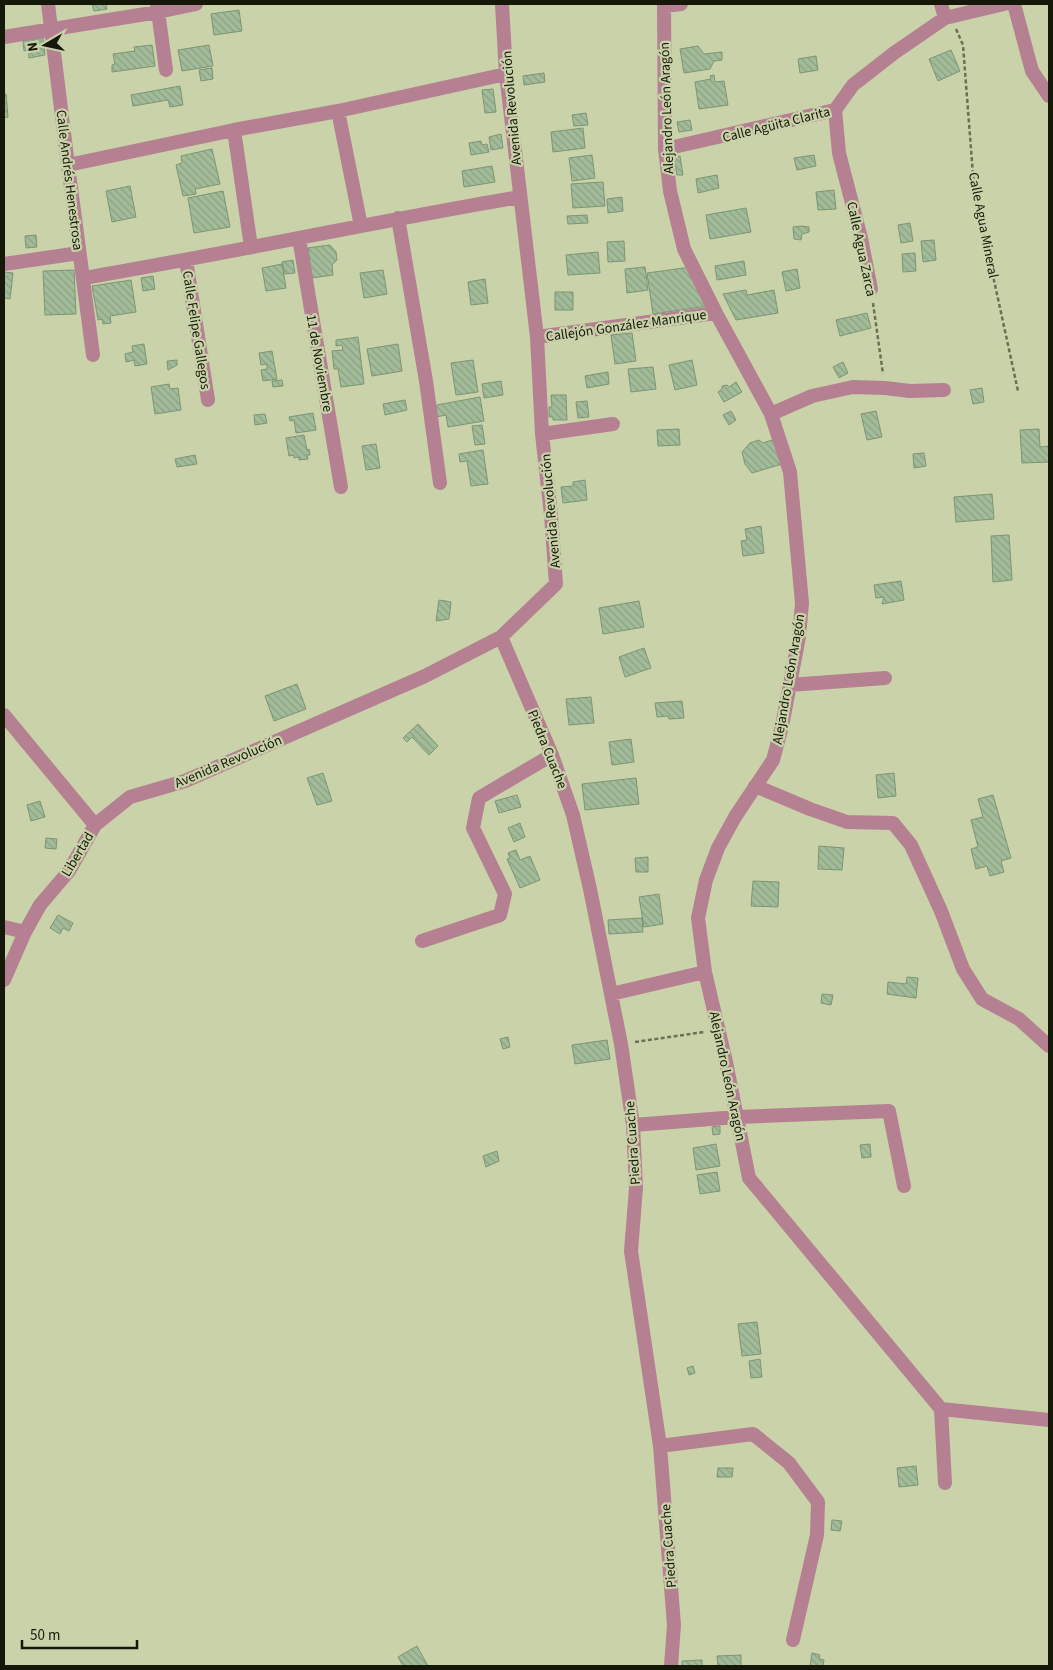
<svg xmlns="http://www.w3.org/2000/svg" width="1053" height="1670" viewBox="0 0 1053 1670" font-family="'Source Sans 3',sans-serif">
	<defs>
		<pattern id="building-back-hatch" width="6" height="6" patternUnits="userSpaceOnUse" patternTransform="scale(1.25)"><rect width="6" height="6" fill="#a2bc99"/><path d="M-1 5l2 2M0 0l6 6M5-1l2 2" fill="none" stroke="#8ba182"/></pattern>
	</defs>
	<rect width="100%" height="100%" fill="#c9d2a9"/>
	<path fill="url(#building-back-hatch)" stroke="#7c9574" d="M92,4H106L107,9L94,11Z
		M239,10L242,31L214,35L211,14Z
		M43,38L45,55L29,58L28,50L24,51L23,41Z
		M152,45L155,66L112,72V65L115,64L113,54L135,51L134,47Z
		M209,45L213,66L182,71L178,50Z
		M698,46L704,54L722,52V60L714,61L710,69L684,73L680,49Z
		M951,50L960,71L938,81L929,59Z
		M816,56L818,70L800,73L798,59Z
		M212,68L213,79L201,81L199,70Z
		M544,73L545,82L524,85L523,76Z
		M714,75L715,82L724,81L728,105L699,109L695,82L711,79L710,76Z
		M180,86L183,105L170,107L168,100L133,106L131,95Z
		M493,89L496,112L485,113L482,90Z
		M4,94H6L8,117L4,118Z
		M586,113L588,125L574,126L572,115Z
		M690,120L692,130L679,132L677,122Z
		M583,128L585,148L553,152L551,132Z
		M501,134L503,148L491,150L489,137Z
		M481,141L482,145L487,144L489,152L471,155L469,143Z
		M212,149L220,184L195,189L196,194L183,196L176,165L182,163L181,156Z
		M592,155L595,178L572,181L569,158Z
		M814,155L816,166L797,170L794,158Z
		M680,156L683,175H677L674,157Z
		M492,166L495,182L464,187L462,171Z
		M717,175L719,188L698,193L696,179Z
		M603,182L605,206L573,208L571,184Z
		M130,186L136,217L112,222L106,191Z
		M834,190L836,209L818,210L816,192Z
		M223,191L230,227L194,233L188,198Z
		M622,197L623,211L608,213L607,199Z
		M746,208L751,232L710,239L706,215Z
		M587,215L588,223L568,224L567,216Z
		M910,223L913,241L901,243L898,225Z
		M802,226L809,227V232L802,234L801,240L794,239L793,227Z
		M36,235L37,247L26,248L25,236Z
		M934,240L936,260L923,262L921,241Z
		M624,241L625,261L608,262L607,242Z
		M330,245L336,252L337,260L332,265L333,275L312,278L308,248Z
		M598,252L600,273L568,275L566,255Z
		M915,253L916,271L903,272L902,254Z
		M293,260L295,273L285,274L282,262Z
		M744,261L746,275L717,280L715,266Z
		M282,264L286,288L266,291L262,268Z
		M645,267L648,290L627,293L625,269Z
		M691,267L708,306L653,314L647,273Z
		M797,269L800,288L786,291L782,272Z
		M74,270L76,314L45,315L43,271Z
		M383,270L387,294L364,298L360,273Z
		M4,272L13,273L10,299L4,298Z
		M153,276L155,289L143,291L141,278Z
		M485,279L488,303L471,305L468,282Z
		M131,280L136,312L110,316L111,323L103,324L102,319L98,320L92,286Z
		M746,290L747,295L774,290L778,313L736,320L723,294Z
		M555,292H573V310H555Z
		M867,313L871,328L840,336L836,320Z
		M632,333L636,361L615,364L611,335Z
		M358,337L364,384L341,387L338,369H334L332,351L343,350L342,345L336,346V340Z
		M144,344L147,364L135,366L134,360L126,362L125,354L133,352L132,346Z
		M398,344L402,371L372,376L367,349Z
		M272,351L277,379L263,381L261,370L267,369V364L261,365L259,353Z
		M177,360V365L168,370L167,361Z
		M473,360L478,392L456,395L451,363Z
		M692,360L697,385L675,390L669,365Z
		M843,362L848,373L839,378L833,367Z
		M653,367L656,389L631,392L628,369Z
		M608,372L609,384L587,388L585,376Z
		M282,380L283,386L273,387L272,381Z
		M501,381L503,395L484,398L482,384Z
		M736,382L742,392L724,402L718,392L722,389V386L727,385L729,387Z
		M169,384L170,389L178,388L181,410L155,414L151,387Z
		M982,388L984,402L973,404L970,390Z
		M551,395H566L567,420H553V417H549V407H552Z
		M480,397L484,421L448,427L446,415L436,417L435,409L437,405Z
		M405,400L407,410L385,415L383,404Z
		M587,401L589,417L578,418L576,402Z
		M731,411L736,420L729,425L723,415Z
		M876,411L882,437L867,440L861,414Z
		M313,413L316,430L296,433L294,420L290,421L289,417Z
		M265,414L267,423L255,425L254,415Z
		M482,425L485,444L475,445L472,426Z
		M679,429L680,445L658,446L657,430Z
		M1039,429L1040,447L1049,446V462L1022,463L1020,430Z
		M304,435L307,450L309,449L310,455H307L308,459L299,460V457L294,458V455L289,456L286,438Z
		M775,439L782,464L752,473L745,464L742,452L750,443L759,440L763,443Z
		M376,444L380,468L366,470L362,446Z
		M483,450L488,484L471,486L467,461L460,462L459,454Z
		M924,453L926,466L914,468L913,454Z
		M195,455L197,464L177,467L175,459Z
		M585,480L587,500L563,503L561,487L573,486V482Z
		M992,494L994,519L956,522L954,497Z
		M761,526L764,553L743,556L741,541L747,540L745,529Z
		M1009,535L1012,580L993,582L991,536Z
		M901,581L904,600L882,604L884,597L876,598L874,585Z
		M439,600L451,602L449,619L436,621Z
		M639,601L644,627L603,634L599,608Z
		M644,648L651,668L625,677L619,657Z
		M297,684L306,709L274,721L265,696Z
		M591,697L594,723L569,725L566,699Z
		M682,701L684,718L669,719L668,716L657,717L655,703Z
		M418,724L438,746L429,755L412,737L407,742L403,738Z
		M631,739L634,762L612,765L609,742Z
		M323,773L332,801L317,805L307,778Z
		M894,773L896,796L878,798L876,775Z
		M636,778L639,804L585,810L582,784Z
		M517,795L521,807L499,813L495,801Z
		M993,795L1011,858L1001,861L1004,872L990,876L987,866L976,869L971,849L978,847L971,820L983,817L978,799Z
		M40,801L45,817L31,821L27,805Z
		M520,823L525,837L514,842L508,828Z
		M46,838L57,839L56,849L45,848Z
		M819,846L844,848L842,870L818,869Z
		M516,850L520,860L530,856L540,880L520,888L507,859L510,858L508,853Z
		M648,857V872H636L635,858Z
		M753,881L779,882L778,907L751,906Z
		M659,894L663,924L644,927L639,897Z
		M58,915L73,923L69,931L63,928L60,934L50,928Z
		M642,918L643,932L609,934L608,920Z
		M907,977L918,978L916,998L887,994L888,982L906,984Z
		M822,994L833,995L831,1005L821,1003Z
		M508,1037L510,1047L503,1049L500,1039Z
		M607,1040L610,1059L575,1064L572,1045Z
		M720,1126V1134L713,1135L712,1127Z
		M716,1144L720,1166L696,1170L693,1148Z
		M870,1144L871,1157L862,1158L860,1145Z
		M497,1151L499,1161L486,1167L483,1156Z
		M717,1172L720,1191L700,1194L697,1175Z
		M757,1322L761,1354L742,1356L738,1324Z
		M760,1359L762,1377L751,1378L749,1361Z
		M693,1366L695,1373L689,1375L687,1368Z
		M916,1466L918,1485L899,1487L897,1468Z
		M718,1468H733L732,1477H717Z
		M832,1520L842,1521L840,1531L831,1530Z
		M417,1646L428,1666H403L398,1657Z
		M812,1653L820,1655L819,1659L824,1660L823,1666H810Z
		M741,1655V1666H718L717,1656Z
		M702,1660V1666H682V1661Z"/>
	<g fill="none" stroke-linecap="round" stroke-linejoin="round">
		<path stroke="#6b7055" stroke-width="2.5" stroke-dasharray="4 2.5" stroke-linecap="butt" d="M956,29L963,45L974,188L1018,391
			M873,303L883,374
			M635,1042L704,1032"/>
		<path stroke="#b58091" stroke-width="14" d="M48,4L68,165L93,355
			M157,4L166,70
			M664,4L665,149L670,191L684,249L716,313L771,414L790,472L802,603L799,637L782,726L773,760L735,817L718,848L706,880L698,918L705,972L726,1062L749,1178L941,1409
			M941,4L945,18
			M1014,4L1032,71L1049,96
			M664,6L681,4
			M4,37L158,12L196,4
			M835,110L839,153L861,238L871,289
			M338,111L361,226
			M234,130L251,247
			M665,149L835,110L853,85L894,53L945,18L1004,4
			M68,165L234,130L338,111L506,74
			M398,218L426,381L440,483
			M299,238L341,487
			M186,260L208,400
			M4,264L79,253
			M84,278C229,253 374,222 520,197
			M537,337L716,313
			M771,414L812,396L853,387L885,388L910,391L944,390
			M542,434L613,424
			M501,637L552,755L573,815L590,889L621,1044L633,1125L636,1188L631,1251L660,1446L674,1625L671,1666
			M789,685L885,678
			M4,715L95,825
			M755,786L810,809L847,822L893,823L911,845L941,911L963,969L982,999L1019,1019L1049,1046
			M4,927L25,932
			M422,941L500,915L505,894L473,828L479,798L552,755
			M4,980L25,932L40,905L69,871L95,825L130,797L185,781L425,676L501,637L556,584L551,515L542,434L537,337L506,74L502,4
			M611,994L705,972
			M633,1125L737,1117L889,1111L904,1186
			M941,1409L1049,1420
			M941,1409L945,1483
			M660,1446L753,1434L789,1463L818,1502L817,1535L793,1640"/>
	</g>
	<g text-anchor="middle" stroke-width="4.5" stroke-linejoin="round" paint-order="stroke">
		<g font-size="14" fill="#151809" stroke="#c9d2a9">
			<text transform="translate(511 108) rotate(-95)" y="5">Avenida Revolución</text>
			<text transform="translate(666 108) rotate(-92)" y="5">Alejandro León Aragón</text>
			<text transform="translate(776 124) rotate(-14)" y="5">Calle Agüita Clarita</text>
			<text transform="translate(70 180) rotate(83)" y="5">Calle Andrés Henestrosa</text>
			<text transform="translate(984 225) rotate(79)" y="5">Calle Agua Mineral</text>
			<text transform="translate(862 249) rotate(78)" y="5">Calle Agua Zarca</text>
			<text transform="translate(626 325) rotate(-8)" y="5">Callejón González Manrique</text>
			<text transform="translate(197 330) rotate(81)" y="5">Calle Felipe Gallegos</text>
			<text transform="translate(320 363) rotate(80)" y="5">11 de Noviembre</text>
			<text transform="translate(550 511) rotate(-95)" y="5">Avenida Revolución</text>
			<text transform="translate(788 679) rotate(-80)" y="5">Alejandro León Aragón</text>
			<text transform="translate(548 749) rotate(68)" y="5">Piedra Cuache</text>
			<text transform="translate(228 761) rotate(-23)" y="5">Avenida Revolución</text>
			<text transform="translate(77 854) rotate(-59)" y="5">Libertad</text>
			<text transform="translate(728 1076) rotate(78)" y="5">Alejandro León Aragón</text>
			<text transform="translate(632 1143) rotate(-94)" y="5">Piedra Cuache</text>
			<text transform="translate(668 1546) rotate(-94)" y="5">Piedra Cuache</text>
		</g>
	</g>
	<rect width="1053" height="1670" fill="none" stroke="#151809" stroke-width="10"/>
	<g transform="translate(45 45) rotate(261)" stroke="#c9d2a9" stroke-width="4" paint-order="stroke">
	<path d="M0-4L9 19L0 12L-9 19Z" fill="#151809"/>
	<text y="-8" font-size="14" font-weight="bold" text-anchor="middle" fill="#151809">N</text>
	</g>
	<path d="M22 1640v8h115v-8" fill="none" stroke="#151809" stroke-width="2.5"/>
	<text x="30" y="1640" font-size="15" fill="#151809" stroke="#c9d2a9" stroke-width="4" paint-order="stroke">50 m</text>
</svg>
